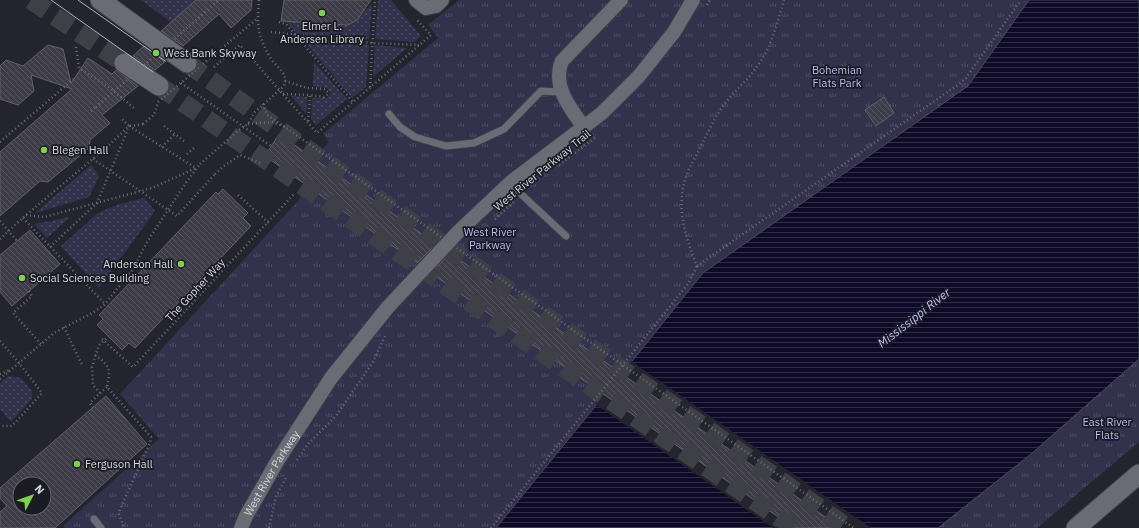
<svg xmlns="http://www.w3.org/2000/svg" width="1139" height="528" viewBox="0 0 1139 528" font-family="'IBM Plex Sans',sans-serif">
	<defs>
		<pattern id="grass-dots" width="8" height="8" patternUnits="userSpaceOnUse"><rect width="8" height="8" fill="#33324d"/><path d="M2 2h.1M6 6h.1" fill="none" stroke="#504f66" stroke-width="1.8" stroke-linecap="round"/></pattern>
		<pattern id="park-tufts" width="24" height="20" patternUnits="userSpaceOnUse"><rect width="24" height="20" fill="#33324d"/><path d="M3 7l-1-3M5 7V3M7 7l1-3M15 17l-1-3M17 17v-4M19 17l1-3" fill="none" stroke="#504f66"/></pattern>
		<pattern id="water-rules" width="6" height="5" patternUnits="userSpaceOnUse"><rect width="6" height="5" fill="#0f0a27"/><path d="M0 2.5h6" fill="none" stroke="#312d46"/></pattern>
		<pattern id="building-back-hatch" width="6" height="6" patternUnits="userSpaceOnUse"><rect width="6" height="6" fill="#3d3c47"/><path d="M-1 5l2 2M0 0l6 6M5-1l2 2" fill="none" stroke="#585761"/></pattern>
	</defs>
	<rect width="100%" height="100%" fill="#24242e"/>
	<path fill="url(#grass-dots)" d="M141,0H196L171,22Z
		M378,0H391L421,36L414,42L375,39Z
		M372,4L369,39L297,34L286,21L348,25L357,20L362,10H366Z
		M302,39L369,45L366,87L352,98Z
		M375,45L407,48L373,77Z
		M314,62L347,99L316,125L311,119L312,98H327L331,93L327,88L313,86Z
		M291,96L307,97L306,114Z
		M91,165L99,176L89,197L35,213Z
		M144,198L155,211L99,288L61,246L98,213L117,205Z
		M70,217L47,238L34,224Z
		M9,376L21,378L32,391V399L11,422L0,409V384L2,381Z"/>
	<path fill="url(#park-tufts)" d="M459,0H1029L968,86L703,273L629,365L496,528H65L63,526L159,439L120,394L299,200L324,147L329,142L323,134L438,38L428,25Z
		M1139,359V442L1037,528H938L1031,454Z"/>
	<path fill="url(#water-rules)" stroke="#4b485e" d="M1029,0H1139V359L1031,454L938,528H496L629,365L703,273L968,86Z"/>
	<path fill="#24242e" d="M631,361L871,528H773L595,404Z"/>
	<path fill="url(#building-back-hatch)" stroke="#60606c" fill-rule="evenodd" d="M196,0H252L251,10L231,28L219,14L183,46L161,31Z
		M284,0H371L357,20L348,25L281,21Z
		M48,45L63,49L71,83L88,58L112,74L116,70L138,86L102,115L110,123L90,140L89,148L48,182L40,181L0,216V152L72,89L31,75L34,91L18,105L0,99V66L6,60L23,66Z
		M144,46L166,61L155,70L133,56Z
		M884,97L894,113L876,126L865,110Z
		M279,134L436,244L417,263L265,156Z
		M223,189L248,213L243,218L251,226L135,348L129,343L122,350L97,325L103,319L99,315L216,192L218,194Z
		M30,230L60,264L12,306L0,292V255Z
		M450,253L841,528H794L431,273Z
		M106,396L147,444L55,528H0V512L7,506L0,498V488ZM20,484H44V508H20Z"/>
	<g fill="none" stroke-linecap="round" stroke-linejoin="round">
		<path stroke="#3f3f48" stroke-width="19" stroke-dasharray="19 10" stroke-linecap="butt" d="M31,0L124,63
			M187,63L284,133L848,528
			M159,86L266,160L794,528"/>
		<g stroke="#3e3e46" stroke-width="9">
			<path id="lane" d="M389,114L400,127L415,137L446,146L474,143L504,129L541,91L561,92
				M511,182L522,195L566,236
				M94,519L101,528"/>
		</g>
		<g stroke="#3e3e46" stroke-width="16">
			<g id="street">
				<path d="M416,0L426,8L436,6L442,0"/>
				<path d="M583,126C569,107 552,85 562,61L621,0"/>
				<path id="s1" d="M241,528L246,516L278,460L331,378L388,307L459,231L511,182L602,113L639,76L674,32L693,0"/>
			</g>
		</g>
		<g stroke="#3e3e46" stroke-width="21">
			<path id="secondary" d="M100,0L187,63
				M124,63L159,86
				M1076,528L1139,474"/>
		</g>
		<path stroke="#6e6e77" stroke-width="2.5" stroke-dasharray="1 3" stroke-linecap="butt" d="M259,0C257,25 257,35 270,57C276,68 289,72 284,86
			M784,0C777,22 772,47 758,65C749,79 736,89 726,102C716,115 709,130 702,144C698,153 693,161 689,169C674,204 684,233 697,266L959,84L966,78L1021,0
			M707,5L710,0
			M279,22L286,24L353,102
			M271,32L372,43L419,45
			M76,47L79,68L110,88L134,108
			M203,64L258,18
			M214,67L240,45L317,133L431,35L417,20
			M285,81L308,88L325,89L328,92V94L324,97L310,95
			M181,83L271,146
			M370,87L375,0
			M283,94L310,95L308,122
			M263,104L267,115L285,127
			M91,111L96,107
			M129,126L196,168
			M130,126L143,124
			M164,126L184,141
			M0,142L76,77
			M162,147L175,134
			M93,159L177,216L215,174
			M559,165L595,138
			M224,166L240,155L260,163
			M238,195L269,223
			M26,215L44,217L141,191L152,188L196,168
			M23,218L105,304
			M495,219L515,201
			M0,239L26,215L107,147L129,126L122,119
			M50,247L97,203L128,129
			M29,291L32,296L13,313L41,344
			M64,327L82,365
			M0,341L19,363L42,393L12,426H0
			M95,355C110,366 111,369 107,387L151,437L150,443L120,509L119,514L124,528
			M0,374L10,370
			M0,379L54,333L94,312L105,304L133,269L147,242L185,184L200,164
			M100,393L107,387
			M93,408L90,403L100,393L93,385L92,367L99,345L108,337
			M297,460L308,444L336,416L373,362L386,334
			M269,528L276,496L286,478
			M491,528L688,284L697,266"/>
		<use href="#lane" stroke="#6b6b76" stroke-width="7"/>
		<use href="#street" stroke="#6b6b76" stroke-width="14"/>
		<use href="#secondary" stroke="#6b6b76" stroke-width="19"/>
		<path stroke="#b2b2b9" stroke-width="1" d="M51,0L153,72
			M78,0L165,61"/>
		<path stroke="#6e6e77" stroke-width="2.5" stroke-dasharray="1 3" stroke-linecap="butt" d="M96,107L219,0
			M143,124L154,115L158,102L200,67
			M248,124L272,122L285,127L854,528
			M187,154L196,146
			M200,164L239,130L248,124L254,113L284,86
			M215,174L224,166
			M0,221L17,241
			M102,339L133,367L294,194"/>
	</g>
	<g fill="#7ed053" stroke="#1b1b24" stroke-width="1.5">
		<circle cx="322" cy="13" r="4"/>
		<circle cx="156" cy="53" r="4"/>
		<circle cx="44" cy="150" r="4"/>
		<circle cx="181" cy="264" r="4"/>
		<circle cx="22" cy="278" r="4"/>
		<circle cx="77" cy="464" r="4"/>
	</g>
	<g text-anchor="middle" stroke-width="3.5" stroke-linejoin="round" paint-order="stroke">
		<g font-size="11" fill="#d8d8de" stroke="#1b1b24" text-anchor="start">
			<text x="322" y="30" text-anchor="middle">Elmer L.<tspan x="322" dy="13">Andersen Library</tspan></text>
			<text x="164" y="57">West Bank Skyway</text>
			<text x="52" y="154">Blegen Hall</text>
			<text x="173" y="268" text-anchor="end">Anderson Hall</text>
			<text x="30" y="282">Social Sciences Building</text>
			<text x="85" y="468">Ferguson Hall</text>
		</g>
		<g font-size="11" fill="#bcb9f8" stroke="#1b1b24">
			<text x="837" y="74">Bohemian<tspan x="837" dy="13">Flats Park</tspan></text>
			<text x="490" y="236">West River<tspan x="490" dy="13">Parkway</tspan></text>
			<text x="1107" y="426">East River<tspan x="1107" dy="13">Flats</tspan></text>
		</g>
		<g font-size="11" fill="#d8d8de" stroke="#1b1b24">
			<text transform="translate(542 170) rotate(-39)" y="4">West River Parkway Trail</text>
			<text transform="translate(195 290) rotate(-47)" y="4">The Gopher Way</text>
			<text dy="4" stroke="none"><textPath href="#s1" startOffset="63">West River Parkway</textPath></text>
		</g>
		<g font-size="12" font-style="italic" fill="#c2bffe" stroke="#1b1b24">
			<text transform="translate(914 318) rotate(-38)" y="4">Mississippi River</text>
		</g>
	</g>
	<g transform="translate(32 496) rotate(49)"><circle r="19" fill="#1b1b24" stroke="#67676e"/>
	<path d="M0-3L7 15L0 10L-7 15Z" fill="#7ed053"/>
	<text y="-6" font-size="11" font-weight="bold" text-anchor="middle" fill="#d8d8de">N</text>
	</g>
</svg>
